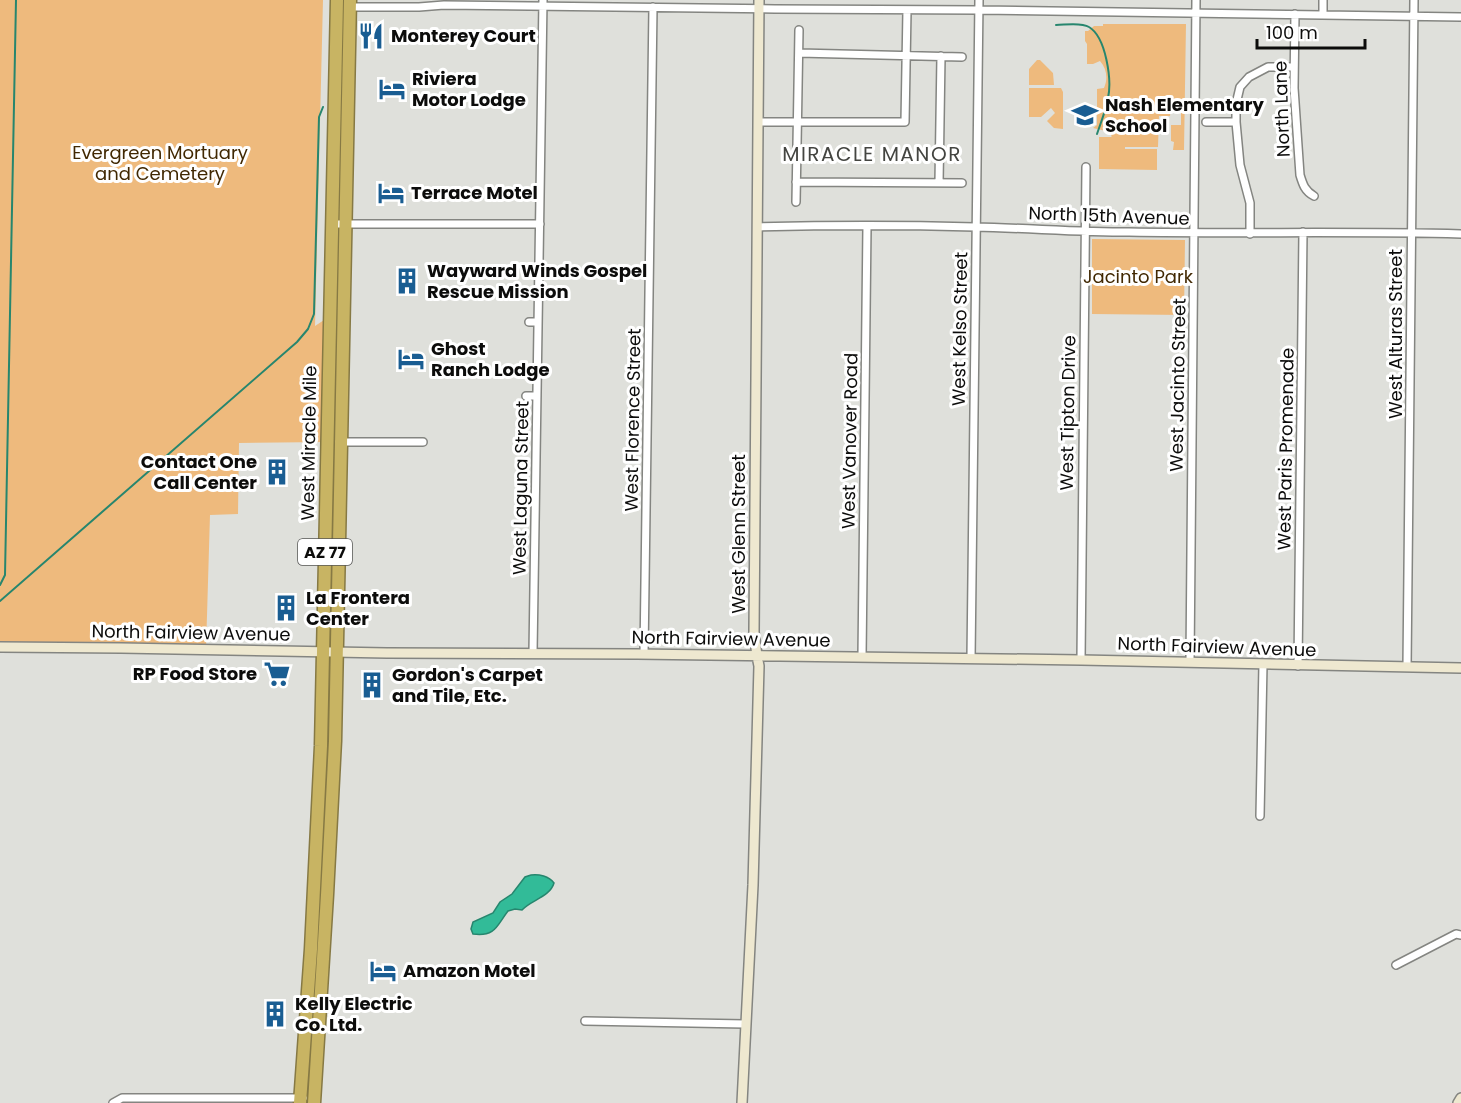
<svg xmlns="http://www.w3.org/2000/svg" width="1461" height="1103" viewBox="0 0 1461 1103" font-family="Poppins,sans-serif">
	<rect width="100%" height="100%" fill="#dfe0db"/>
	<path fill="#eeba7d" d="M0,0H323L315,326L330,316L327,442L239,443L238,514L210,515L206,649L0,648Z
		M1103,24H1186L1184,150H1173L1174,142L1171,141V125H1181V104H1171L1170,116H1159L1158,147H1125V149H1157V170L1099,169V137H1111L1112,136L1106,131L1093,128L1097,125V89L1104,88C1108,79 1107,69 1100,61L1093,64H1087V44L1085,41V31H1088L1094,26H1103Z
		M1037,60H1040L1053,73L1054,85H1029V69Z
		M1029,88H1061L1063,92V129L1054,128L1047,121L1055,113L1051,108L1041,117H1029Z
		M1092,239L1185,240L1184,315L1092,314Z"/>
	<path fill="#32bb98" stroke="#27866e" stroke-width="1.5" d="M531,875C539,874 549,876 554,883C550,897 531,900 522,910L515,909L508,911C497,925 496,937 473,934L471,929L473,922L493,913L500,902L512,894L525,877Z"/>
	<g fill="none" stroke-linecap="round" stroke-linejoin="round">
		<path stroke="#27866e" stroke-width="2" d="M1056,25C1065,25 1081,22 1089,27C1106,37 1112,80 1108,98C1106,110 1101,122 1097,134
			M0,585L5,575L16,0
			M0,601L297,342L308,329L314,314L319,117L323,107"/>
		<g stroke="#848581" stroke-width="10">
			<path id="street" d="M348,7H419L444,5L775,9L979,10L1461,17
				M1295,14L1294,88L1300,175C1303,185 1305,191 1314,196
				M1323,15V0
				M799,53L962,57
				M758,122H905L907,10
				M1206,122H1236
				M796,182L962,183
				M939,183L941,56
				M796,202L799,30
				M332,224H540
				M757,227C830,225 902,225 975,227C1027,228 1078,232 1129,232C1240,234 1350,231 1461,234
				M1250,234V203L1240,165L1236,122V104L1240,87L1249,77L1268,67H1294
				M529,322H538
				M526,396H537
				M339,442H423
				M533,653L543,0
				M644,654L653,7
				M862,657L867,226
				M971,659L979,0
				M1081,660L1086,167
				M1190,662L1196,0
				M1298,666L1303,232
				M1407,667L1414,0
				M1260,816L1263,664
				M1396,965L1456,934L1461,935
				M585,1021L745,1024
				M113,1103L122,1098H303"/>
		</g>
		<g stroke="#848581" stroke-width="12">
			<path id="secondary" d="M0,647L121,648L387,653L637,654L1081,660L1461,668
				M742,1103L753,885L759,666L757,656L754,632L759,0
				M1458,1103L1461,1098"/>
		</g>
		<g stroke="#867944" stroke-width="15">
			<path id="highway" d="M300,1103L311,949L321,746L337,0
				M314,1103L327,895L335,741L350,0"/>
		</g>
		<use href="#street" stroke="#fff" stroke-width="7"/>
		<use href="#secondary" stroke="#eee8d0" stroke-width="9"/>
		<use href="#highway" stroke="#c8b463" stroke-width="12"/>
	</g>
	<defs>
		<g id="restaurant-bare" transform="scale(2.07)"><path d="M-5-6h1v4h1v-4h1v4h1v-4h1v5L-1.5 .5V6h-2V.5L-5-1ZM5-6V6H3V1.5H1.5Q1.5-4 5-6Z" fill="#195d92" stroke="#fff" stroke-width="2.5" paint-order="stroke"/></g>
		<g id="hotel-bare" transform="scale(2.07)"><path d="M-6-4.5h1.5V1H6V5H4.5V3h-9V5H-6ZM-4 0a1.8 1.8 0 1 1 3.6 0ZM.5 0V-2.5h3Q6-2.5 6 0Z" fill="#195d92" stroke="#fff" stroke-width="2.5" paint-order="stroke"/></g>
		<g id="school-bare" transform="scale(2.07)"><path d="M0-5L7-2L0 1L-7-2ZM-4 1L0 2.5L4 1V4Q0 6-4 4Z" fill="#195d92" stroke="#fff" stroke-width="2.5" paint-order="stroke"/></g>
		<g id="building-bare" transform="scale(2.07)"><path d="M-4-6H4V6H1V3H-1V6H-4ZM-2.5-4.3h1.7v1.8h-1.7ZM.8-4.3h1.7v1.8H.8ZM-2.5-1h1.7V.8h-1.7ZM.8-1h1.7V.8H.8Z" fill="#195d92" stroke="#fff" stroke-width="2.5" paint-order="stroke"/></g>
		<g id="supermarket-bare" transform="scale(2.07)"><path d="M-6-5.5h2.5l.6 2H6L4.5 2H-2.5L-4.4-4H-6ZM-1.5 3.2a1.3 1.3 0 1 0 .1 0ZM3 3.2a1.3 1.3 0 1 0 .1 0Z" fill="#195d92" stroke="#fff" stroke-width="2.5" paint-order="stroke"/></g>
	</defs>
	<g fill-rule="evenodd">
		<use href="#restaurant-bare" x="371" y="36"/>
		<use href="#hotel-bare" x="392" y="89"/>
		<use href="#school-bare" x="1085" y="115"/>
		<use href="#hotel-bare" x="391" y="193"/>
		<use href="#building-bare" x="407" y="281"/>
		<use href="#hotel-bare" x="411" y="359"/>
		<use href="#building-bare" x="277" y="472"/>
		<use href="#building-bare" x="286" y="608"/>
		<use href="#supermarket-bare" x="277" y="674"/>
		<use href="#building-bare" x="372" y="685"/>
		<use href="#hotel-bare" x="383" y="971"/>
		<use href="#building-bare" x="275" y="1014"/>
	</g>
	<g text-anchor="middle" stroke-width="6" stroke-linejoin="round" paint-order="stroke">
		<rect fill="#fff" stroke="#555554" stroke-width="1.5" x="298" y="539" width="54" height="26" rx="4.5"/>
		<g font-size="16" font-weight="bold" fill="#0c0c0b">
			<text x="325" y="558">AZ 77</text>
		</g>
		<g font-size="18" font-weight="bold" fill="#0c0c0b" stroke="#fff" text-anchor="start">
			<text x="391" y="42">Monterey Court</text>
			<text x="412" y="85">Riviera<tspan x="412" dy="21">Motor Lodge</tspan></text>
			<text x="1105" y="111">Nash Elementary<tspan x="1105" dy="21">School</tspan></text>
			<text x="411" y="199">Terrace Motel</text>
			<text x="427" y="277">Wayward Winds Gospel<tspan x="427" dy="21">Rescue Mission</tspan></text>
			<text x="431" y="355">Ghost<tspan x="431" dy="21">Ranch Lodge</tspan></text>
			<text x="257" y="468" text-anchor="end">Contact One<tspan x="257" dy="21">Call Center</tspan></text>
			<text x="306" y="604">La Frontera<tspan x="306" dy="21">Center</tspan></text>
			<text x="257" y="680" text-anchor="end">RP Food Store</text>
			<text x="392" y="681">Gordon's Carpet<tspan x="392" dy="21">and Tile, Etc.</tspan></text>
			<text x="403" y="977">Amazon Motel</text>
			<text x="295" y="1010">Kelly Electric<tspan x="295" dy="21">Co. Ltd.</tspan></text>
		</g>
		<g font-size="18" fill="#0c0c0b" stroke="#fff">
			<text transform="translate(1282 109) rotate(-92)" y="6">North Lane</text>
			<text transform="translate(1109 216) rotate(2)" y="6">North 15th Avenue</text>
			<text transform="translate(960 329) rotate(-89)" y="6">West Kelso Street</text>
			<text transform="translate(1396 334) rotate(-90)" y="6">West Alturas Street</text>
			<text transform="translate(1178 385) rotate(-89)" y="6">West Jacinto Street</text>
			<text transform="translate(1068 413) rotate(-89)" y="6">West Tipton Drive</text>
			<text transform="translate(633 420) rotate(-89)" y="6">West Florence Street</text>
			<text transform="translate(850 441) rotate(-89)" y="6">West Vanover Road</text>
			<text transform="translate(309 443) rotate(-89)" y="6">West Miracle Mile</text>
			<text transform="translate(1286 449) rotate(-89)" y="6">West Paris Promenade</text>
			<text transform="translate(521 488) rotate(-89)" y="6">West Laguna Street</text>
			<text transform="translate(739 534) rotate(-90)" y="6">West Glenn Street</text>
			<text transform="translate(191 633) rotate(1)" y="6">North Fairview Avenue</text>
			<text transform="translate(731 639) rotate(1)" y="6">North Fairview Avenue</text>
			<text transform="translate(1217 647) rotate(2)" y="6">North Fairview Avenue</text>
		</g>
		<g font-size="18" fill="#412802" stroke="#fff">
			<text x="160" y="159">Evergreen Mortuary<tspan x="160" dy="21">and Cemetery</tspan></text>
			<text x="1138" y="283">Jacinto Park</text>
		</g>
		<g font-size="20" letter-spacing="1.5" fill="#444541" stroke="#fff">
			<text x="872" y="161">MIRACLE MANOR</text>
		</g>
	</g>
	<path d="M1257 39v9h108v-9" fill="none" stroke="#0c0c0b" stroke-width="3"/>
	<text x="1266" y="39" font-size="18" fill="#0c0c0b" stroke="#ffffff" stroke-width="4.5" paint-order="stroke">100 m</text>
</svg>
